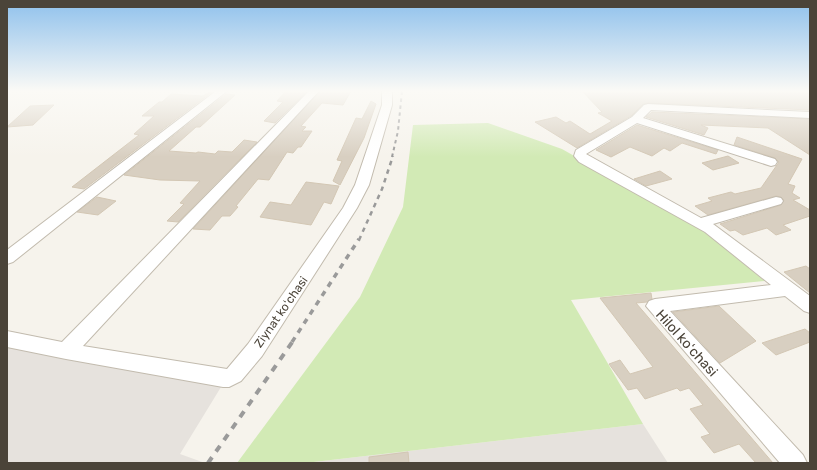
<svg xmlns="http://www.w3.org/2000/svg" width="817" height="470" viewBox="0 0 817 470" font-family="Rubik,sans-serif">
	<rect width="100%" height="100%" fill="#f6f3ec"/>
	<path fill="#e6e2dd" d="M7,333L229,374L180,454L205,463H7Z
		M643,424L668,463H305Z"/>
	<path fill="#d2eab5" d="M488,123L562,149L696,225L765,281L571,300L643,424L305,463H237L360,297L403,207L413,125Z"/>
	<path fill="#d8cfc1" stroke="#d3c7b4" d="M286,91H307L275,123L264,121L283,102L277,101Z
		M320,91H351L343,105L322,103L301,126L306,127L302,131H312L301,147H298L293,153L287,152L269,180L258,179L236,206L238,207L230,216H222L210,230L193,229Z
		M582,91H810V110L648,103L643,104L631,116L577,148L535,122L556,117L566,123L570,121L590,134L612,121L598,113L602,112Z
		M209,92H212L84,189L72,187L139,135L134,134L154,116H142L159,102H162L171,94L203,96Z
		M226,94L235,95L200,127H196L169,151L196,153L198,152L215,154L218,151L232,152L244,140L257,142L178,222L167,221L184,204L180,203L200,181L160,180L124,175Z
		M371,101L376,104L364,138L340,185L333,181L342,161L337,160L356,118L362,119Z
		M54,105L33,125L7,127L30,106Z
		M652,112L810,119V155L768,128L701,125L708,128L704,135L646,117Z
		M637,125L718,150L716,154L682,143L670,151L664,148L652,156L630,147L611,157L596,150Z
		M737,137L802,159L788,184L795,186L792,193L800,198L793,200L810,210V216L783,225L791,230L776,235L767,228L743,235L735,230L730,231L720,224L781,205L784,200L781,197L776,196L708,215L695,206L712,201L708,198L731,192L735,194L761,188L779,162L775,158L734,145Z
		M728,156L739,163L713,170L702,163Z
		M660,171L672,179L646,186L634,179Z
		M306,182L339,186L331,204L324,202L311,225L260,217L270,202L291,205Z
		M97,197L116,201L98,215L77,212Z
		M806,266L810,269V293L784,272Z
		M651,293L652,299L647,302L636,303L773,463H756L739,444L714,453L701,437L710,434L690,409L703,405L689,388L680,391L677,388L645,399L637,388L628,390L609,364L620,360L630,374L653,367L600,298Z
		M719,306L756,341L720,363L673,312Z
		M805,329L810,333V342L776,355L762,343Z
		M408,452L409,463H369V457Z"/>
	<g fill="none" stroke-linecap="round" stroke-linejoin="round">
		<g stroke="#c2bbae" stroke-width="2">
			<path id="minor" d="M216,91H227L13,262L7,264V250Z
				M309,91H319L83,346L227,369L248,344L343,208L355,185L382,105V91H392V105L369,185L357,208L262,356L241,381L229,387H223L66,359L7,347V331L62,342Z
				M648,104L810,112V118L651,110L643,118L775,159L777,162L775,165L771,166L637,123L586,154L701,218L776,197L781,198L783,201L781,204L713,224L810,296V313L804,311L785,296L670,311L803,455L807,463H780L646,306L649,301L655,299L771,285L705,232L579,162L574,156L576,150L632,117L644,105Z"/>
		</g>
		<use href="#minor" fill="#fff" fill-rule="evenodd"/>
		<path stroke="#9a9a9a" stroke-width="2" stroke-dasharray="3.5 3.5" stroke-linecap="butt" d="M392,157L398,131L402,91"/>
		<path stroke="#9a9a9a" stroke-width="2.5" stroke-dasharray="4.5 4.5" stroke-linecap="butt" d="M359,240L382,189L393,156"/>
		<path stroke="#9a9a9a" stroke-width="3.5" stroke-dasharray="5.5 5.5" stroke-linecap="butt" d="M292,342L359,239"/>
		<path stroke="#9a9a9a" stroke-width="4" stroke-dasharray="7 7" stroke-linecap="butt" d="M208,463L293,341"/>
	</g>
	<linearGradient id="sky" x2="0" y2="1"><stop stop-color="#8fc1ec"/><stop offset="0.58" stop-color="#fbfaf6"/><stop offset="1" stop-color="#fbfaf6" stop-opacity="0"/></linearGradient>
	<rect width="817" height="157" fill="url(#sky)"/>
	<g text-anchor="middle" stroke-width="3" stroke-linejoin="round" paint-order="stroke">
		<g font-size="12" fill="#4b4439" stroke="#fff">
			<text transform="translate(281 312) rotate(-55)" y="4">Ziynat koʻchasi</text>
		</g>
		<g font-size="14" fill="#4b4439" stroke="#fff">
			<text transform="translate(687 343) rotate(48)" y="5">Hilol koʻchasi</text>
		</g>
	</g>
	<rect width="817" height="470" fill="none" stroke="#4b4439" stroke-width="16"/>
</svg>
